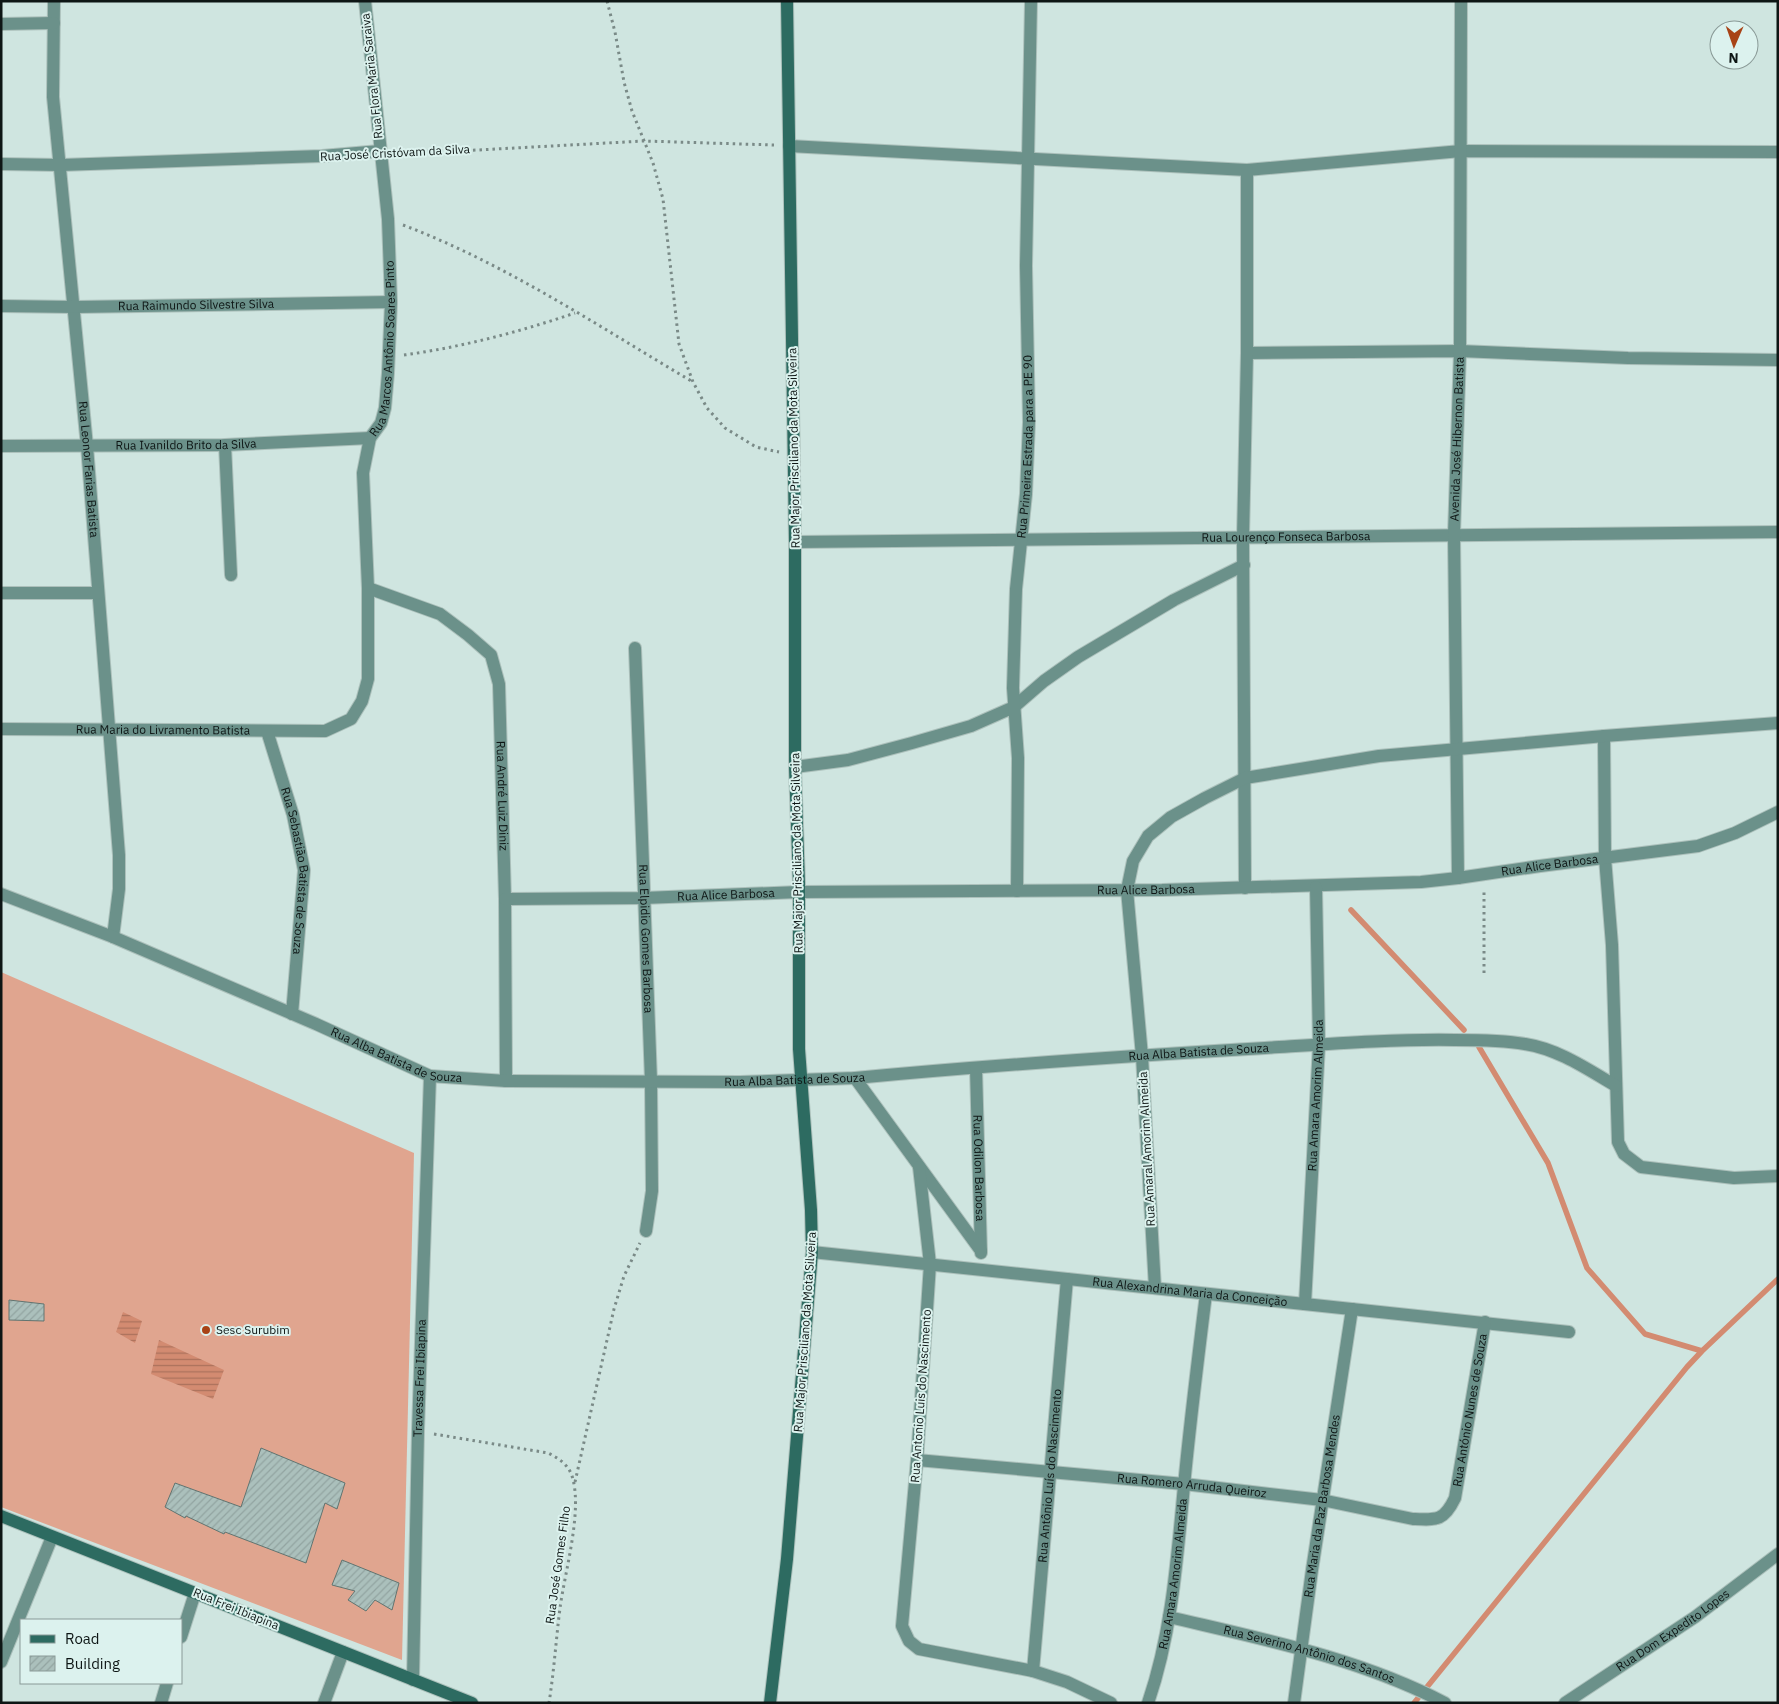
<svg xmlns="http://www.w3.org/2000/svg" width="1779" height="1704" viewBox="0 0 1779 1704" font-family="'IBM Plex Sans',sans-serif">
	<defs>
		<pattern id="water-rules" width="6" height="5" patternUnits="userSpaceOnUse" patternTransform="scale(1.25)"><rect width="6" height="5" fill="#d38b71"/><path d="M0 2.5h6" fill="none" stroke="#aa715c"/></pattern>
		<pattern id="building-hatch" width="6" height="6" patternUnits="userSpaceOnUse" patternTransform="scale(1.25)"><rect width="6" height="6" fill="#abc0bc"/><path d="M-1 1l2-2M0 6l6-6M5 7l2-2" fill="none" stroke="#92a4a1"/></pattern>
	</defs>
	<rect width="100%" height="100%" fill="#cfe5e0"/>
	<path fill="#e0a58f" d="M1,972L414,1153L402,1660L1,1507Z"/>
	<path fill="url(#water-rules)" d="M123,1312L142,1321L135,1343L116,1332Z
		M159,1340L224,1370L213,1399L151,1374Z"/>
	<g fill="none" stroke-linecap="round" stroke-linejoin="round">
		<path stroke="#d38b71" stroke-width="5.5" d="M1351,910L1464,1030
			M1479,1047L1548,1163L1587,1268L1645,1334L1702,1351
			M1414,1703L1687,1367L1702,1351L1778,1279"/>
	</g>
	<path fill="url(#building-hatch)" stroke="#617470" d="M9,1300L44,1304V1321L9,1320Z
		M261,1448L345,1483L337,1509L325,1503L306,1563L225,1532L224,1534L186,1516L185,1518L165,1507L175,1483L241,1507Z
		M342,1560L399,1583L392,1610L375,1600L366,1611L348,1600L355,1591L332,1585Z"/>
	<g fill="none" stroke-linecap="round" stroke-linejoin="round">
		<g stroke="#acc0bb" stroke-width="14">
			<g id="street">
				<path id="s1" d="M54,1L53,97L87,446L119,855V889L113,937"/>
				<path d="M1,24L54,23"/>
				<path d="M789,146L1247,170L1461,151L1778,152"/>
				<path d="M1,164L61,165L322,156L380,151"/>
				<path id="s2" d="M1,306L75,307L391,302"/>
				<path d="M1247,353L1460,351L1628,358L1778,360"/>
				<path d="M225,445L231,575"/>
				<path id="s3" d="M1,446L225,445L370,438"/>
				<path id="s4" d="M795,542L1778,532"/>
				<path id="s5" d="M368,588L440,614L468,635L491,655L499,684L505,899L506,1081"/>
				<path d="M1,593H98"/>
				<path id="s6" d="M635,648L651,1081L652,1191L646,1231"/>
				<path id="s7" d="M1,729L325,731L351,719L362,701L368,679V588L363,473L370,438L381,423L385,408L388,373L391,302L388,219L365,1"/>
				<path id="s8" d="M267,731L293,815L304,870L292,1014"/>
				<path d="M1604,736L1605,858L1612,945L1618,1142L1624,1154L1641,1167L1734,1178L1778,1176"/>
				<path d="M795,767L848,760L912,743L971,726L1014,707L1044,681L1078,657L1174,600L1244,565"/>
				<path id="s9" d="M1458,878L1454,535L1460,351L1461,1"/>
				<path d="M1245,888L1243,538L1247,353V170"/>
				<path id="s10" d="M1017,891L1018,758L1013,688L1016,589L1026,494L1029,422L1026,266L1031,1"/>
				<path id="s11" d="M1,894L113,937L316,1024L430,1076L506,1081L740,1082L855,1078C992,1065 1128,1056 1265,1048C1328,1044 1392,1039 1455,1040C1478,1040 1502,1040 1525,1044C1558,1049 1587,1069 1616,1086"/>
				<path id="s12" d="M505,899L643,898L799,892L1162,890L1421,882L1458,878L1540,866L1698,846L1735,833L1778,812"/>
				<path id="s13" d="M976,1068L981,1253"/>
				<path d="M855,1078L981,1251"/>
				<path d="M919,1167L930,1264L917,1460L902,1626L909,1641L919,1649L1033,1671L1067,1682L1111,1703"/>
				<path id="s14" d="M812,1252L1569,1332"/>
				<path d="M1155,1288L1142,1056L1127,890L1133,861L1148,836L1171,817L1205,798L1245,778L1379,756L1604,736L1778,723"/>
				<path id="s15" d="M1305,1304L1319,1045L1316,887"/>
				<path id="s16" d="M917,1460L1184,1484L1322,1500L1413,1519C1437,1520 1444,1521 1455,1498L1485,1322"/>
				<path id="s17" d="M1169,1617C1262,1639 1359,1658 1445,1703"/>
				<path d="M181,1637L195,1593"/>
				<path d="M1,1662L52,1537"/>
				<path id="s18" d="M1033,1671L1067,1279"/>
				<path id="s19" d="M413,1680L418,1431L430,1076"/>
				<path d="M161,1703L167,1683"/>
				<path d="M324,1703L343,1652"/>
				<path id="s20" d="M1148,1703C1172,1633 1177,1559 1184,1486C1190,1422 1198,1358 1206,1294"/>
				<path id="s21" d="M1294,1703L1312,1570L1352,1309"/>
				<path id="s22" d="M1565,1703L1695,1617L1778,1554"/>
			</g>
		</g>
		<g stroke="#acc0bb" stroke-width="14">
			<path id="secondary" d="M1,1516L472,1703
				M770,1703L787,1559L812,1252L811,1210L799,1049V883L795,767V542L787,1"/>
		</g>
		<path stroke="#7a8a87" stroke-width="3" stroke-dasharray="2.5 4" stroke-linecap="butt" d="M607,1L615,32L624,82L632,111L653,163L663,199L679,344L693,382L707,408L725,428L756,447L779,452
			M395,151H459L644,141L774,145
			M403,225C506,264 598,326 693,382
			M404,355C462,347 519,332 575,313
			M1484,973V890
			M434,1434L548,1453C558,1458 568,1464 572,1476C583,1510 565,1571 560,1608C556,1640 554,1671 549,1703
			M575,1482L614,1309L624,1276L640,1243"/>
		<use href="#street" stroke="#6b918a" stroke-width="12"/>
		<use href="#secondary" stroke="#2d6b61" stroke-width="12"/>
	</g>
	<circle fill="#a84316" stroke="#dcf2ee" stroke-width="2" cx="206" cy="1330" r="5"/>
	<g text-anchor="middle" stroke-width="4" stroke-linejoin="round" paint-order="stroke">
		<g font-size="12" fill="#0e1615" stroke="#dcf2ee">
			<text transform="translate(372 76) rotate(-96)" y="4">Rua Flora Maria Saraiva</text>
			<text transform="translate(395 153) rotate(-3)" y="4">Rua José Cristóvam da Silva</text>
			<text dy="4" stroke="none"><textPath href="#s2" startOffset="195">Rua Raimundo Silvestre Silva</textPath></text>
			<text dy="4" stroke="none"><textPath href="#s7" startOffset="731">Rua Marcos Antônio Soares Pinto</textPath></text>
			<text dy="4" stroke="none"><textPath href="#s9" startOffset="439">Avenida José Hibernon Batista</textPath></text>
			<text dy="4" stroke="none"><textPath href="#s3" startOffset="185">Rua Ivanildo Brito da Silva</textPath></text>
			<text dy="4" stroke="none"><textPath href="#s10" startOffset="445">Rua Primeira Estrada para a PE 90</textPath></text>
			<text transform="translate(794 448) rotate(-91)" y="4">Rua Major Prisciliano da Mota Silveira</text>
			<text dy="4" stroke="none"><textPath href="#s1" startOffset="470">Rua Leonor Farias Batista</textPath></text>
			<text dy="4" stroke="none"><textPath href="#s4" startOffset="491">Rua Lourenço Fonseca Barbosa</textPath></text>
			<text dy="4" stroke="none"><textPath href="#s7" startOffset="162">Rua Maria do Livramento Batista</textPath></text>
			<text dy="4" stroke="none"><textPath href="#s5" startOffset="284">Rua André Luiz Diniz</textPath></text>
			<text transform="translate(797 853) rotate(-91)" y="4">Rua Major Prisciliano da Mota Silveira</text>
			<text dy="4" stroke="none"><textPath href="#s12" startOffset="1046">Rua Alice Barbosa</textPath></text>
			<text dy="4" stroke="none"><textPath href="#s8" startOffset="144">Rua Sebastião Batista de Souza</textPath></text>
			<text dy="4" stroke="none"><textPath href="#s12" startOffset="641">Rua Alice Barbosa</textPath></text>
			<text dy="4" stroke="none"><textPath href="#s12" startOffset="221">Rua Alice Barbosa</textPath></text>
			<text dy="4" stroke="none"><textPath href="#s6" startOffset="291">Rua Elpidio Gomes Barbosa</textPath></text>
			<text dy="4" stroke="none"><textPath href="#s11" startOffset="1236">Rua Alba Batista de Souza</textPath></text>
			<text dy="4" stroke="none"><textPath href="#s11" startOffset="428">Rua Alba Batista de Souza</textPath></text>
			<text dy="4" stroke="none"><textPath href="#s11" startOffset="831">Rua Alba Batista de Souza</textPath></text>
			<text dy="4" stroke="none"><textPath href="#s15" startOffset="209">Rua Amara Amorim Almeida</textPath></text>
			<text transform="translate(1147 1149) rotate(-93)" y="4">Rua Amaral Amorim Almeida</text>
			<text dy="4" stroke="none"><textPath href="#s13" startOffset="100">Rua Odilon Barbosa</textPath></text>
			<text dy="4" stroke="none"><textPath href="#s14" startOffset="380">Rua Alexandrina Maria da Conceição</textPath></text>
			<text transform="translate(805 1332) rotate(-86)" y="4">Rua Major Prisciliano da Mota Silveira</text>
			<text dy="4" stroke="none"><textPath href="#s19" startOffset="302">Travessa Frei Ibiapina</textPath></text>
			<text transform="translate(921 1396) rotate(-86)" y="4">Rua Antonio Luis do Nascimento</text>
			<text dy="4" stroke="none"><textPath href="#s16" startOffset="641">Rua António Nunes de Souza</textPath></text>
			<text dy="4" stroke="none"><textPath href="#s18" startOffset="196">Rua Antônio Luís do Nascimento</textPath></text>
			<text dy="4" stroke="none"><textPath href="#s16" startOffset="276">Rua Romero Arruda Queiroz</textPath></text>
			<text dy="4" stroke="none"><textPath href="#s21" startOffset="199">Rua Maria da Paz Barbosa Mendes</textPath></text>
			<text transform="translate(558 1565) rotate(-82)" y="4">Rua José Gomes Filho</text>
			<text dy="4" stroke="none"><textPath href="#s20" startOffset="132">Rua Amara Amorim Almeida</textPath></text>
			<text transform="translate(236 1609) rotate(22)" y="4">Rua Frei Ibiapina</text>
			<text dy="4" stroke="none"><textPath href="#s22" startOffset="130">Rua Dom Expedito Lopes</textPath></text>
			<text dy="4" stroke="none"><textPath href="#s17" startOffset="145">Rua Severino Antônio dos Santos</textPath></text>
		</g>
		<g font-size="12" fill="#0e1615" stroke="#dcf2ee" text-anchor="start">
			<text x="216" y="1334">Sesc Surubim</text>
		</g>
	</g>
	<rect width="1779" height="1704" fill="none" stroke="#0e1615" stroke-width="5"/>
	<rect x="20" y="1619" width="162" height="65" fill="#dcf2ee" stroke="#8a9a97"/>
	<rect x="30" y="1635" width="25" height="8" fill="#2d6b61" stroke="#8a9a97"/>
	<text x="65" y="1644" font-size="15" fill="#0e1615">Road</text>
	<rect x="30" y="1656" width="25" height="15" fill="url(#building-hatch)" stroke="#8a9a97"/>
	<text x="65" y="1669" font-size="15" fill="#0e1615">Building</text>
	<g transform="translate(1734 45) rotate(182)"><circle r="24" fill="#dcf2ee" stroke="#8a9a97"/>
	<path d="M0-4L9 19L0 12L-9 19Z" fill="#a84316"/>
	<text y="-8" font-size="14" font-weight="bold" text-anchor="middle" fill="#0e1615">N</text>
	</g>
</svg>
